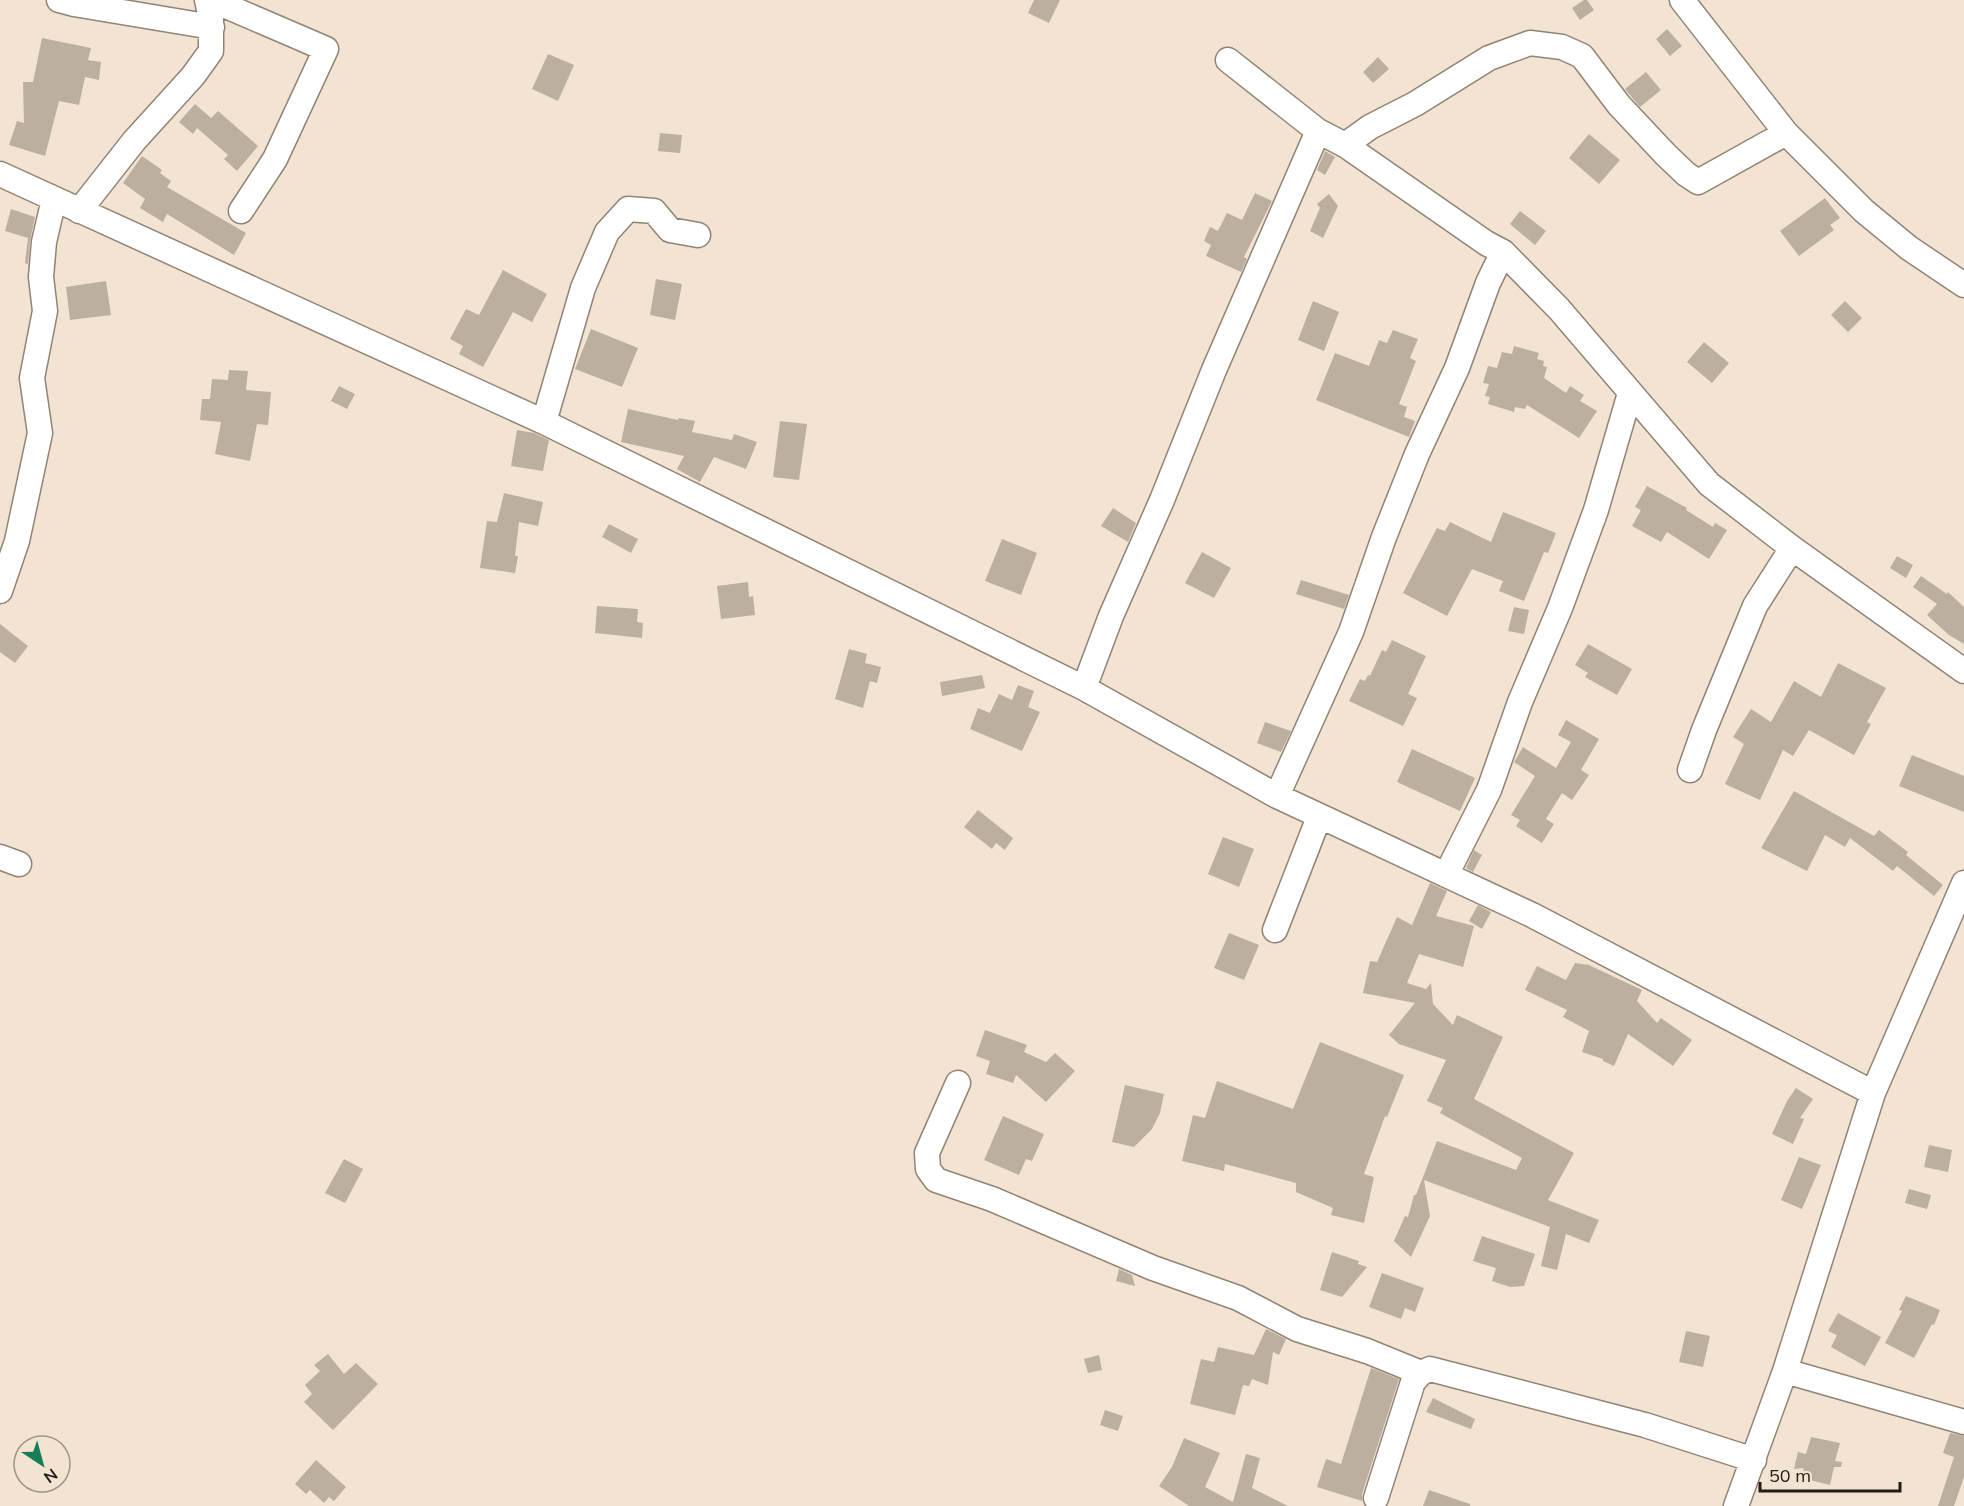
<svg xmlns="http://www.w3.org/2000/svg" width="1964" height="1506" viewBox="0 0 1964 1506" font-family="Mulish,sans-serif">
	<rect width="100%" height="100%" fill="#f2e3d3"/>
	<path fill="#bdaf9f" d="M1034,0H1060L1049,23L1028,13Z
		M1584,0H1587L1594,10L1580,20L1572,8Z
		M1667,29L1682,46L1670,56L1656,39Z
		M42,38L91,48L88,60L101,62L99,80L85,77L79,105L59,101L45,156L9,145L17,121L24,123L23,82H33Z
		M548,54L574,65L558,101L532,89Z
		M1378,57L1389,69L1373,83L1363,72Z
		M1646,72L1661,90L1640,107L1625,89Z
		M195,104L211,118L218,111L258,146L237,171L224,159L228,155L197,128L193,134L179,122Z
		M660,133L682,135L680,153L658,151Z
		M1589,134L1620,160L1599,184L1569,158Z
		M1325,151L1335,157L1325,175L1317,170Z
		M142,156L162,170L160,173L171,181L167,187L246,233L234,255L167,214L163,222L140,208L145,199L123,183Z
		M1255,193L1272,201L1244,257L1247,259L1241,272L1206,256L1211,245L1204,241L1210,227L1218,231L1227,213L1242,220Z
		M1329,194L1338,206L1323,238L1310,231L1320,208L1317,204Z
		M1825,198L1840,218L1830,225L1834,230L1799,256L1780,231Z
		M11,209L35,217L30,241L28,264L25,263L28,238L5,231Z
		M1520,211L1546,231L1535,245L1510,224Z
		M503,270L547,294L532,322L513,312L483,367L459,354L463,346L450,339L466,309L479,315Z
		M656,279L682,284L675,320L650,315Z
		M106,281L111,315L70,320L66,287Z
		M1313,301L1339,312L1324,351L1298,340Z
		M1845,301L1862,318L1848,332L1831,315Z
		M591,329L638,348L622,387L575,369Z
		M1393,330L1418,339L1410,358L1416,361L1399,404L1407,407L1404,417L1415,421L1409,437L1316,400L1335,353L1369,366L1379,340L1387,343Z
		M1704,342L1729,363L1712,383L1687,362Z
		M1514,346L1539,353L1537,359L1544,361L1543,366L1547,367L1544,378L1566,393L1570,386L1584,395L1580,401L1597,411L1579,438L1527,405L1525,409L1515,407L1514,412L1488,404L1490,397L1485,396L1489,384L1483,383L1488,366L1497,368L1502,352L1512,354Z
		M229,370L248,371L246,390L271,392L268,425L257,424L250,461L215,454L221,422L200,420L202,399H210L212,379L228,380Z
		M339,386L355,394L347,409L331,401Z
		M628,409L678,420L679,418L695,421L692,432L732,440L734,434L757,442L746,469L714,457L700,482L677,469L684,456L621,442Z
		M780,421L807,424L799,480L773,477Z
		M517,430L534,433L549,440L543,471L511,466Z
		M1647,486L1687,508L1686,510L1713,527L1715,523L1727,530L1709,559L1667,532L1661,542L1632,526L1641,510L1635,507Z
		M504,493L543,502L538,526L519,522L515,556H518L515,573L480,568L487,521L497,522Z
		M1113,508L1136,523L1128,542L1101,526Z
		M1503,512L1556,533L1548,553L1544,552L1524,601L1499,591L1503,581L1472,569L1447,616L1403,593L1437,528L1445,531L1450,522L1491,542Z
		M609,524L638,539L631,553L602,537Z
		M1002,539L1037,553L1021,595L985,581Z
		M1202,552L1231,568L1214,598L1185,583Z
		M1897,556L1913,565L1906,578L1890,568Z
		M1921,576L1947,594L1948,592L1964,607V644L1949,635L1927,615L1937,604L1913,587Z
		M1301,580L1349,595L1344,609L1296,594Z
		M748,582L749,597L753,596L755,615L721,619L717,586Z
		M597,606L638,609L637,622L643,623L642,638L595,633Z
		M1514,607L1529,610L1524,634L1508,631Z
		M0,624L28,646L15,663L0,652Z
		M1392,640L1426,656L1408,694L1417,698L1403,726L1349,701L1360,679L1365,681L1368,675L1370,676L1382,650L1386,652Z
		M1588,644L1632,669L1617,695L1585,677L1588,673L1575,665Z
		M849,649L867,654L865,663L881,667L877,683L870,681L863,708L835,699Z
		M1838,663L1886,688L1867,722L1871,724L1854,755L1809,730L1793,756L1783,750L1760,800L1725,784L1744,744L1733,737L1751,709L1771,722L1794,681L1821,697Z
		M982,675L985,688L942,696L940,682Z
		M1018,685L1034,691L1028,707L1040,712L1022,751L970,729L978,708L990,713L999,694L1012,700Z
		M1566,720L1599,739L1581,770L1589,775L1572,800L1562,793L1546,819L1554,824L1542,843L1516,826L1520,820L1511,815L1535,776L1514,762L1523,747L1556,768L1571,742L1558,735Z
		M1265,722L1291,731L1281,752L1257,743Z
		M1412,749L1475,778L1460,811L1397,782Z
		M1912,755L1964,776V812L1899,786Z
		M1794,791L1874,836L1879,830L1908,852L1906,855L1943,885L1934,896L1897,866L1893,871L1850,838L1845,847L1825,835L1807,871L1761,848Z
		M978,810L1013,838L1005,850L996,843L992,849L964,827Z
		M1223,837L1254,849L1239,887L1208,874Z
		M1474,850L1482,855L1473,872L1466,868Z
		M1430,883L1447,891L1436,916L1474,926L1463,967L1419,954L1407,983L1426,989L1431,983L1433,1004L1453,1025L1457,1015L1503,1037L1474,1099L1574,1153L1548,1200L1599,1220L1589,1243L1566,1234L1557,1270L1541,1266L1550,1227L1424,1180L1430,1216L1411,1257L1394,1241L1405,1216L1408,1217L1414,1195H1416L1437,1141L1516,1170L1522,1158L1440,1113L1443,1108L1427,1101L1446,1060L1399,1044L1389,1035L1415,1003L1363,993L1370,961L1377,962L1397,917L1412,925Z
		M1478,905L1491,912L1482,929L1469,921Z
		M1229,933L1259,945L1244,980L1214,968Z
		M1575,963L1589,965L1642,990L1637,1001L1657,1023L1661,1018L1692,1040L1673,1066L1628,1034L1614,1066L1603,1061V1059L1582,1052L1589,1031L1563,1017L1567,1010L1525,990L1537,966L1566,980Z
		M985,1030L1027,1045L1024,1052L1046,1062L1055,1053L1075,1071L1046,1102L1016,1075L1013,1083L986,1074L990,1061L976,1056Z
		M1320,1042L1404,1075L1387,1117L1385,1116L1364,1174L1374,1177L1364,1223L1331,1215L1333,1208L1296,1192V1183L1225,1164L1224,1171L1182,1161L1193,1115L1205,1118L1217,1081L1293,1109Z
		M1125,1085L1164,1094L1160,1113L1152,1129L1134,1147L1112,1142Z
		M1796,1088L1813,1099L1800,1118L1804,1119L1793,1144L1772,1134L1787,1101Z
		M1003,1116L1044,1134L1032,1161L1026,1159L1019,1175L984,1160Z
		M1929,1145L1952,1150L1948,1172L1924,1167Z
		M1799,1157L1821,1165L1802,1209L1781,1200Z
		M344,1159L363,1169L345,1203L325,1193Z
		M1909,1189L1931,1195L1927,1209L1905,1203Z
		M1482,1236L1535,1254L1524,1286L1510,1287L1492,1281L1496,1268L1473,1261Z
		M1332,1252L1359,1261L1358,1264L1367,1267L1342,1297L1320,1290Z
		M1119,1269L1132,1275L1135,1286L1116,1281Z
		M1382,1273L1424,1288L1415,1312L1405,1308L1401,1319L1369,1307Z
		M1906,1296L1940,1310L1934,1325L1932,1324L1914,1358L1885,1343L1902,1311L1899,1310Z
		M1838,1313L1881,1337L1865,1366L1831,1347L1837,1335L1828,1331Z
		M1266,1329L1286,1339L1279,1355L1273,1352L1268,1385L1252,1379L1249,1386L1243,1385L1235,1415L1190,1404L1201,1359L1214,1362L1218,1347L1254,1355Z
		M1686,1331L1710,1336L1703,1367L1679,1362Z
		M328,1354L344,1374L356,1363L378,1384L333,1430L304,1402L312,1394L305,1385L320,1371L314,1365Z
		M1099,1355L1102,1370L1088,1373L1084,1359Z
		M1371,1368L1399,1379L1362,1494V1501L1317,1487L1326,1459L1341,1464Z
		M1433,1398L1475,1419L1471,1429L1426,1412Z
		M1105,1410L1123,1416L1118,1431L1100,1425Z
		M1950,1433L1964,1436V1477L1954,1506H1938L1954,1457L1943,1453Z
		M1811,1437L1840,1443L1835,1461L1842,1462L1841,1467H1834L1830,1485L1806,1479L1803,1468L1794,1469L1798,1452L1806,1454Z
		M1184,1438L1220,1453L1205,1487L1233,1502L1246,1454L1260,1458L1252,1488L1288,1506H1189L1159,1486L1172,1467Z
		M316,1460L346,1487L334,1501L329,1497L324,1503L310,1490L306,1494L295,1484Z
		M1429,1490L1470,1504V1506H1423Z"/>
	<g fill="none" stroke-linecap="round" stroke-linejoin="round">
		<g stroke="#918475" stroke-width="27">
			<path id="minor" d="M59,0L74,4L212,27
				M212,0L326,49L275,159L241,211
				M1682,0L1786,133L1864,211L1909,248L1964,285
				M1228,60L1318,131L1345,145L1486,243L1503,252L1559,309L1709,484L1792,548L1964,671
				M1345,145L1370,127L1415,104L1489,58L1530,43L1562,47L1582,56L1619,105L1666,155L1686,174L1698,182L1786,133
				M0,174L544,422L1084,688L1277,796L1532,915L1873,1093
				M79,211L134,141L193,76L211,51V18L207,0
				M544,422L583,288L607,232L628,209L654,211L670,230L698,235
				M0,591L17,541L40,433L32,378L45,311L41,277L44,242L54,199
				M1084,688L1111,616L1162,500L1214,370L1318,131
				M1690,770L1704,730L1755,606L1792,548
				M1277,796L1351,632L1384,537L1417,454L1457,368L1488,283L1503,252
				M0,857L19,864
				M1446,875L1489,790L1520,702L1560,608L1596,510L1630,393
				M1275,930L1319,817
				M958,1083L927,1153L928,1169L936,1180L992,1199L1153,1268L1238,1298L1297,1329L1367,1351L1421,1373
				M1785,1371L1964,1422
				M1376,1498L1413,1382L1421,1373L1430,1369L1645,1425L1754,1460
				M1736,1506L1785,1371L1873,1093L1964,883"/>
		</g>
		<use href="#minor" stroke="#fff" stroke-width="24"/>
	</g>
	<g transform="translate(42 1464) rotate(144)"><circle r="28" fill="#f2e3d3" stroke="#9f9488" stroke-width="1.5"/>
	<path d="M0-4.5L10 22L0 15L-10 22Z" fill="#157e58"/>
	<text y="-9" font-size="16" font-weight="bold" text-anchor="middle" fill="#221d17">N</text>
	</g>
	<path d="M1760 1482v9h140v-9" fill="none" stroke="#221d17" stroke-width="3"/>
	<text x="1769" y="1482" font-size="18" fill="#221d17" stroke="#f2e3d3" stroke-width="4.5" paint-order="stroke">50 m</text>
</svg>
